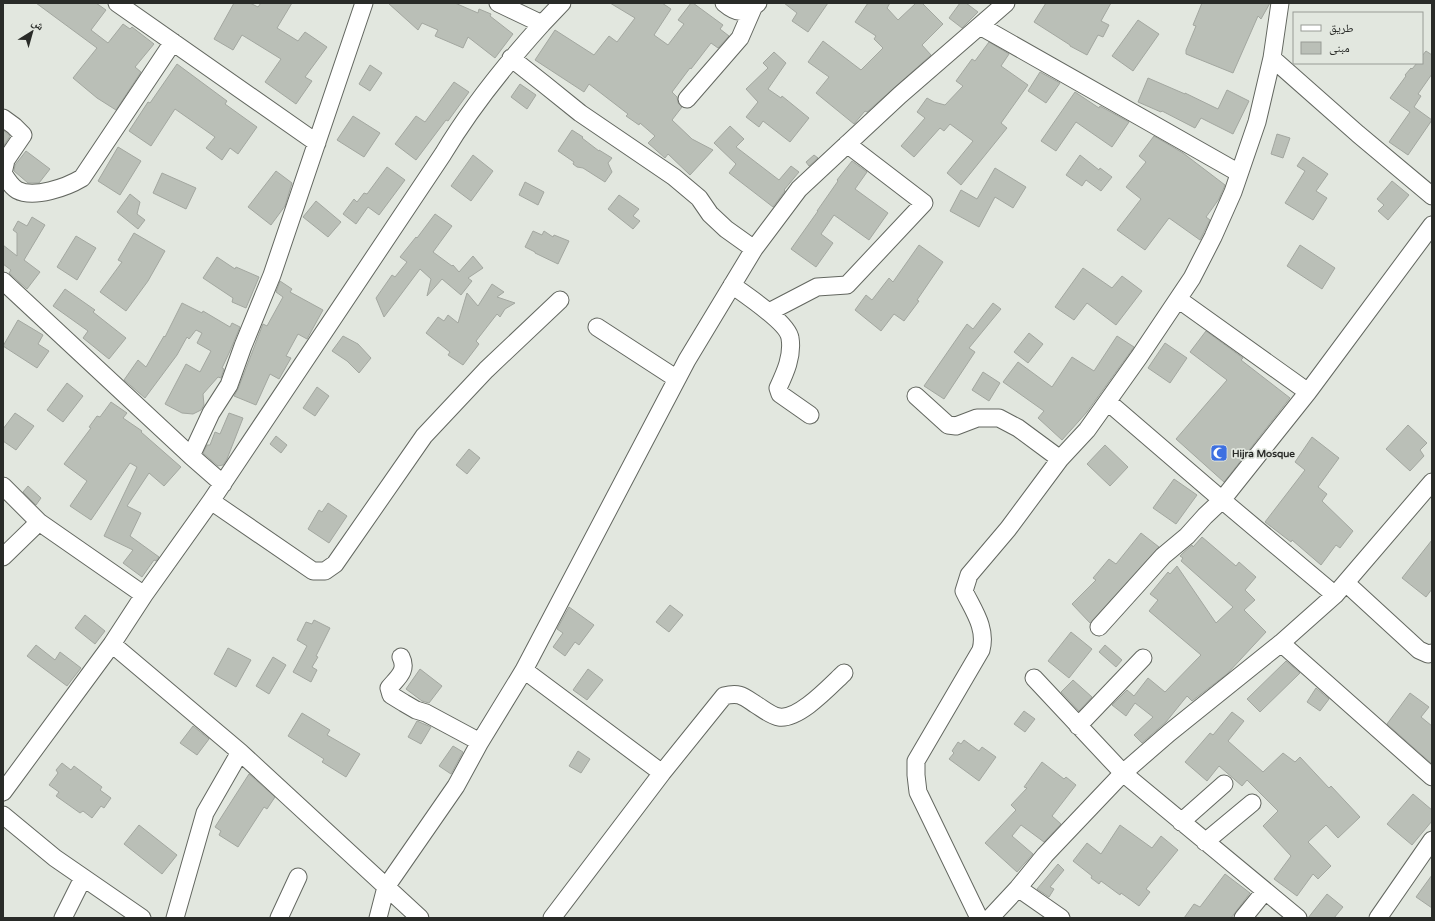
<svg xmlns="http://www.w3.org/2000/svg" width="1435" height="921" viewBox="0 0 1435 921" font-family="'Varela Round','Noto Naskh Arabic',sans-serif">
	<rect width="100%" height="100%" fill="#e2e7df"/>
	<path fill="#babfb7" stroke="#a3a7a0" d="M36,3H96L106,10L91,30L108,43L123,24L130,29L132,27L154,44L135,67L141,72L116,110L97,98L73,78L97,48Z
		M234,3H250L258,7L261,3H292L277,28L298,41L305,32L327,47L305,77L312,81L296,104L265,82L281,59L242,35L233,50L214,39Z
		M388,3H455L478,13L479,9L491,14L490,16L513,34L495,58L468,37L463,48L435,36L438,30L422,23L418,30Z
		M610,3H662L671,9L654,35L668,45L684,24L678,20L691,3H693L723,25L720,29L729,36L718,48L711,43L691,69L690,68L672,92L677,97L678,103L682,107L672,120L692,139L713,150L690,175L668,154L665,158L648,143L655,136L640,123L639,125L626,116L628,114L589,84L584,92L535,60L555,30L594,55L609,36L617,42L635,18Z
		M784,3H828L808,32L792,21L797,13Z
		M868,3H890L887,8L898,20L916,3H922L943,24L922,45L931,55L867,112L865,111L854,124L816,93L829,77L808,62L823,41L861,70L883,48L874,39L876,36L855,22Z
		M960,3H966L978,12L962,28L949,18Z
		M1046,3H1111L1101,21L1109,25L1103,37L1098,35L1087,55L1070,46V45L1034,22Z
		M1202,3H1270L1261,19L1258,16L1233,73L1186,54V50L1196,26L1193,25Z
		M1138,20L1159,34L1133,71L1112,56Z
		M989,42L1009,54L1001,66L1028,85L1001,123L1007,128L961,185L947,173L973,141L950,124L944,131L940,128L914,157L901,146L925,118L917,112L927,98L934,102L945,105L963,86L956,81L972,59L975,61Z
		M1426,51L1432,55V74L1418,94L1421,96L1414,107L1432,120L1408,155L1389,142L1410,112L1390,98L1406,76L1405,75L1411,68L1412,69L1417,63H1422V56Z
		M774,52L786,63L768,89L781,98L782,96L809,118L790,142L763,121L759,127L746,117L758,102L746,89L768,68L763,63Z
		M177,64L227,101L225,104L257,127L238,154L230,148L222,160L206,148L215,137L175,109L151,146L129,131L148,102L150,103Z
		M370,65L382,73L370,91L359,84Z
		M1040,72L1060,83L1046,103L1028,91Z
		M1148,78L1185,94V93L1218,109L1227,90L1249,101L1233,134L1201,118L1195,128L1162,111L1161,112L1138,102Z
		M454,82L469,92L448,121L446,120L416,160L395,144L416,116L425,122Z
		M520,84L536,95L527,109L511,97Z
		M1075,92L1099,108L1100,106L1129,122L1112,147L1076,122L1056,151L1041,141Z
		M353,116L380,133L364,157L337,140Z
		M730,126L744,139L736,147L779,180L791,166L799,172L784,190L785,191L773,207L729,173L736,164L714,143Z
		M3,130L10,136L3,147Z
		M572,130L583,137L582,138L599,151V150L612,158L608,163L612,172L605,182L583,168L577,167L573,164L574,162L558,151Z
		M1277,134L1290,138L1283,158L1271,154Z
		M1154,136L1183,153L1225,185L1219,199L1206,217L1210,220L1200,240L1169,218L1145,250L1117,230L1141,199L1126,187L1146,162L1139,156Z
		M118,147L141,161L120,195L98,181Z
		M26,151L50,169L39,183H28L14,171L15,165Z
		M473,155L493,171L471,201L451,186Z
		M814,155L818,158L809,166L806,162Z
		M1080,155L1099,170L1100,168L1112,177L1101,191L1086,180L1082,186L1066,175Z
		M1303,157L1328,174L1316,191L1327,198L1313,220L1285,203L1305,171L1297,166Z
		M852,161L867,172L855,189L888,213L869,240L834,215L821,234L833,243L816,267L791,249L818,211H817L838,181L837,180Z
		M387,167L405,180L379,215L368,207L356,224L343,214L354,199L357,202L364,193L367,194Z
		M995,168L1026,187L1013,208L995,197L979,227L950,211L961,190L977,199Z
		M276,171L292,183L285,206L271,225L248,207Z
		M162,173L196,188L186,209L153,193Z
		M1392,181L1409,195L1388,220L1378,211L1384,205L1377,199Z
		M525,182L544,192L538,205L519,195Z
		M130,194L140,202L137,214L145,220L138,229L117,212Z
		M619,195L639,209L633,216L640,221L633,229L608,209Z
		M316,201L341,222L328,237L303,217Z
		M435,214L452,226L433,252L452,266L453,265L459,272L473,256L483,268L468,278L472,281L461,295L442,279L427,296L431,279L420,269L384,317L376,298L392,275L395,277L407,262L400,257L416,237L417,238Z
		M32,217L45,225L24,260L40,272L27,289L9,273L11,270L3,264V245L17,256V233L13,230L18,221L27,226Z
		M533,231L542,235L544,231L553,237L554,235L569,241L558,264L535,253V252L525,247Z
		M134,233L165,251L148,281L126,311L100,292L122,262L118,260Z
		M76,236L96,248L77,280L57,267Z
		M919,245L943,262L917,300L919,301L904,321L894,314L881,331L855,310L866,295L872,300L889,278L893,282Z
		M1300,245L1335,268L1322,289L1287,266Z
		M217,257L235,269L236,267L259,277L246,308L232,302L233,298L203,278Z
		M1083,268L1112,288L1122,276L1142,291L1116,325L1087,303L1074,320L1055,307Z
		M280,281L292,289L290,292L323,310L307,339L298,334L286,356L291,358L279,379L270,374L256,405L234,396L238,389L263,324L267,326L283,297L276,292Z
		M492,284L504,292L497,297L515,303L505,309L500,317L497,314L476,341L479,344L463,365L448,355L450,352L426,333L438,317L444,321L448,315L458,323L467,293L478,306Z
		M65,289L95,310L93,312L126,338L109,359L83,338L88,331L53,306Z
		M182,303L202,313L203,311L230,327L232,323L240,327L230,351L222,368L224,369L221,378L218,377L203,394L204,405L201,410L193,414L182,413L165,404L186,364L200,372L211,351L197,343L202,333L196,330L189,339L187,337L177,355L145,398L124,380L138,360L146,367L164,336L165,337Z
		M993,303L1001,309L969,348L975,352L944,399L924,386L967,324L973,329Z
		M18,320L43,335L38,344L49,351L37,368L3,346Z
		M1206,331L1243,358L1241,360L1290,398L1224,482L1176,439L1227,380L1190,352Z
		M1029,333L1043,344L1028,363L1014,352Z
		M343,336L358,344L371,358L359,373L347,361L332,351Z
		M1117,336L1134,347L1087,412L1062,440L1038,418L1044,411L1003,382L1018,362L1052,387L1072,357L1094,371Z
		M1165,343L1187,358L1170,383L1148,368Z
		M983,372L1000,383L989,401L972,390Z
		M67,383L83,396L63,422L47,410Z
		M317,387L329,396L315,416L303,408Z
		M111,402L127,413L123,418L142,431L141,432L181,467L164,486L149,473L127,506L141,513L130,536L159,557L156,561L154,560L142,577L123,563L133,550L104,536L137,467L130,463L91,520L70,506L87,481L64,464L91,428L89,427L97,416L100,417Z
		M15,413L34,426L16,450L3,441V429Z
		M229,413L243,418L227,459L223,465L218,466L203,453L207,445H210L215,432L220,434Z
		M1408,425L1427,443L1420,450L1424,456L1410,471L1386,449Z
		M276,436L287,445L281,453L270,444Z
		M1312,437L1339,458L1318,487L1327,494L1322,501L1353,531L1340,548L1336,545L1321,565L1292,540L1291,542L1265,522L1305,470L1295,462Z
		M1105,445L1128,467L1110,486L1087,464Z
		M469,449L480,458L467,474L456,465Z
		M1174,479L1197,495L1176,524L1153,508Z
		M28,486L41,498L36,505L23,492Z
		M328,503L347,516L329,543L308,529L319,510L322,512Z
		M1141,533L1159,547L1090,623L1072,604L1096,580L1093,578L1109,559L1116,564Z
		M1202,537L1236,566L1239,562L1256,577L1245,590L1255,600L1244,610L1266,632L1227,674L1192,701L1187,696L1166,722L1142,743L1134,735L1153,717L1135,703L1126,716L1112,705L1127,690L1134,696L1148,678L1165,692L1201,655L1149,611L1158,600L1150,594L1168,572L1170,574L1177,566L1216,623L1233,607L1181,561L1183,558L1180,556L1183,553L1192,545L1193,547Z
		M1432,540V589L1426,597L1402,578Z
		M670,605L683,615L669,632L656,622Z
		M569,607L594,625L579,645L575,642L565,656L553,647L563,633L557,629Z
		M85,615L105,631L95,644L75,628Z
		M314,620L330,628L316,656L318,657L312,667L317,670L311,682L293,672L307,646L297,640L306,622L312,624Z
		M1071,632L1092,649L1069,678L1048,661Z
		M36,645L55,660L60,652L81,668L67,686L27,656Z
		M1105,645L1122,660L1116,667L1099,652Z
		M228,648L251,660L236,687L214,674Z
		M273,657L286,665L269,694L256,686Z
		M1286,661L1300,673L1260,712L1247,699Z
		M420,669L442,686L429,703L422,701L406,689Z
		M588,669L603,680L587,700L573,690Z
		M1073,680L1092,697L1079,711L1061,692Z
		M1316,688L1329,699L1320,711L1307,702Z
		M1410,693L1429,707L1421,717L1432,726V764L1387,724Z
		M1024,711L1035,719L1025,732L1014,724Z
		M1232,712L1244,721L1228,741L1263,772L1283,753L1295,762L1300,757L1329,788L1331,786L1360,817L1338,838L1326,825L1308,842L1331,866L1318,879L1313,874L1297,896L1274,879L1291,856L1263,826L1278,811L1247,780L1242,786L1219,766L1207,781L1185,762L1210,733L1213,735Z
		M302,713L330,730L327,735L360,754L346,777L322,762L324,759L288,736Z
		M417,721L431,727L421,744L408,737Z
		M193,726L209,739L197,755L180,743Z
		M964,740L979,751L982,747L996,757L979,781L949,759L954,753L952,751L958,742L961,744Z
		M453,746L463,752L451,774L439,766Z
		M578,751L590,759L581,773L569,766Z
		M1042,762L1064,779L1066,777L1076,785L1052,816L1061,824L1044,842L1021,825L1012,836L1033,854L1017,872L985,843L1016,810L1011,805L1027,788L1024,787Z
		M62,763L71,770L74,766L102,787L100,790L111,798L104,808L101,806L92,818L83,811L80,813L56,796L59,792L49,785L58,773L56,770Z
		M249,774L275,797L267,809L264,807L238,847L219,835L221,831L215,827Z
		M1413,794L1432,810V821L1412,845L1387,824Z
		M139,825L177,855L162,874L124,844Z
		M1120,825L1152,848L1161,836L1178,850L1146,889L1150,892L1139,906L1121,893L1120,895L1101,881L1099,884L1091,878L1092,876L1073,861L1087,843L1101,854Z
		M1058,864L1064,870L1050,887L1054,889L1049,897L1037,889Z
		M1225,874L1250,893L1231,918H1184L1194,904L1200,907Z
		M1432,875V908L1416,897Z
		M1327,894L1343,907L1334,918H1308Z"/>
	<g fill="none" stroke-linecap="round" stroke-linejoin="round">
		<g stroke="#636760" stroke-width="19">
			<path id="minor" d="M117,3L317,143
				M498,3L542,24L562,3
				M724,3C737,14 745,15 758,3
				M980,26L1239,173
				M511,58L544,84L580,113L674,177L699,198L710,214L726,229L754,249
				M1272,58L1358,134L1432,196
				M687,99L740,38L753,8
				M3,118L14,126L23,135L6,160L3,173C7,180 11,186 17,190C34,199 67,187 82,178L173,42
				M3,281L191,456
				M732,285C746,295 788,323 790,338C793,356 785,373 778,388L780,394L810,415
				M1178,299L1308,392
				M769,312L817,287L847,285L924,203L847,144
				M597,327L677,379
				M916,396L948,425L956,426L977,418H999L1018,428L1060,459
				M223,484L191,456L211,413L229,385L243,346L272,275L364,3
				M3,486L39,522L144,595
				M211,501L313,571H325L335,564L424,436L486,370L560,300
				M3,557L39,522
				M1346,583L1419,650L1428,654L1432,653
				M1335,595L1222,500L1308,392L1432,225
				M1099,627L1163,556L1187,536L1205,516L1222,500L1108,402
				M1281,643L1432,777
				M112,644L240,752L420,918
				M401,657C408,671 397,678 389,688L391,695L404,703L416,710L426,713L480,742
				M524,670L662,773
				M1034,678L1123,773L1298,918
				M1078,726L1143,658
				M3,792L112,644L144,595L211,501L443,154C471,107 505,65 542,24
				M3,815L55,858L142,918
				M1181,822L1224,784
				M1205,842L1252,803
				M1018,888L1061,918
				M63,918L83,878
				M175,918L205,813L240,752
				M279,918L298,877
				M378,918L386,887L456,786L480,742L524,670L687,360L754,249L799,189L900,95L1006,3
				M552,918L662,773L724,696C739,692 743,696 755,704C762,708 771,716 779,717C799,720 830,686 844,673
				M979,918L918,792L916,775V761L981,650C987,628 973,610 964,591L969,575L1008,529L1060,459L1087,430L1139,357L1192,278L1213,237L1233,192L1257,122L1272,58L1280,3
				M990,918L1018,888L1045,855L1123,773L1169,733L1281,643L1335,595L1432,482
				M1243,918L1265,891
				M1378,918L1432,840"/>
		</g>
		<use href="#minor" stroke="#fff" stroke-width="17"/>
	</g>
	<defs>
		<g id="mosque-square" transform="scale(0.9)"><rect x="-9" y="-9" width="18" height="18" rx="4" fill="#3e70e1" stroke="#e2e7df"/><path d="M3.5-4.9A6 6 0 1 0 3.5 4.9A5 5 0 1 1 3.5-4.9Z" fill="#fff"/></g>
	</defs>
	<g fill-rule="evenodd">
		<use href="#mosque-square" x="1219" y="453"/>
	</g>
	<g text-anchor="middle" stroke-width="3.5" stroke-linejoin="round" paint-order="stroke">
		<g font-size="10" font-weight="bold" fill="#292b28" stroke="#e2e7df" text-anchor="start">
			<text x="1232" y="457">Hijra Mosque</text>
		</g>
	</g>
	<rect width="1435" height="921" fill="none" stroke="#292b28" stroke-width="8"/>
	<rect x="1293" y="12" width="130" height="52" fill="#e2e7df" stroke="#989c96"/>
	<rect x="1301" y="25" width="20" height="6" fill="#ffffff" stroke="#989c96"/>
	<text x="1329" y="32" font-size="12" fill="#292b28">طريق</text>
	<rect x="1301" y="42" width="20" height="12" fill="#babfb7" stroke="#989c96"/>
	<text x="1329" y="52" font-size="12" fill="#292b28">مبنى</text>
	<g transform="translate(32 32) rotate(37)" stroke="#e2e7df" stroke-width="3" paint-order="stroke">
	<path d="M0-3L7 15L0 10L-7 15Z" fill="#292b28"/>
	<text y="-6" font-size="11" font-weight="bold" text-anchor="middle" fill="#292b28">ش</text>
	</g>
</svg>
